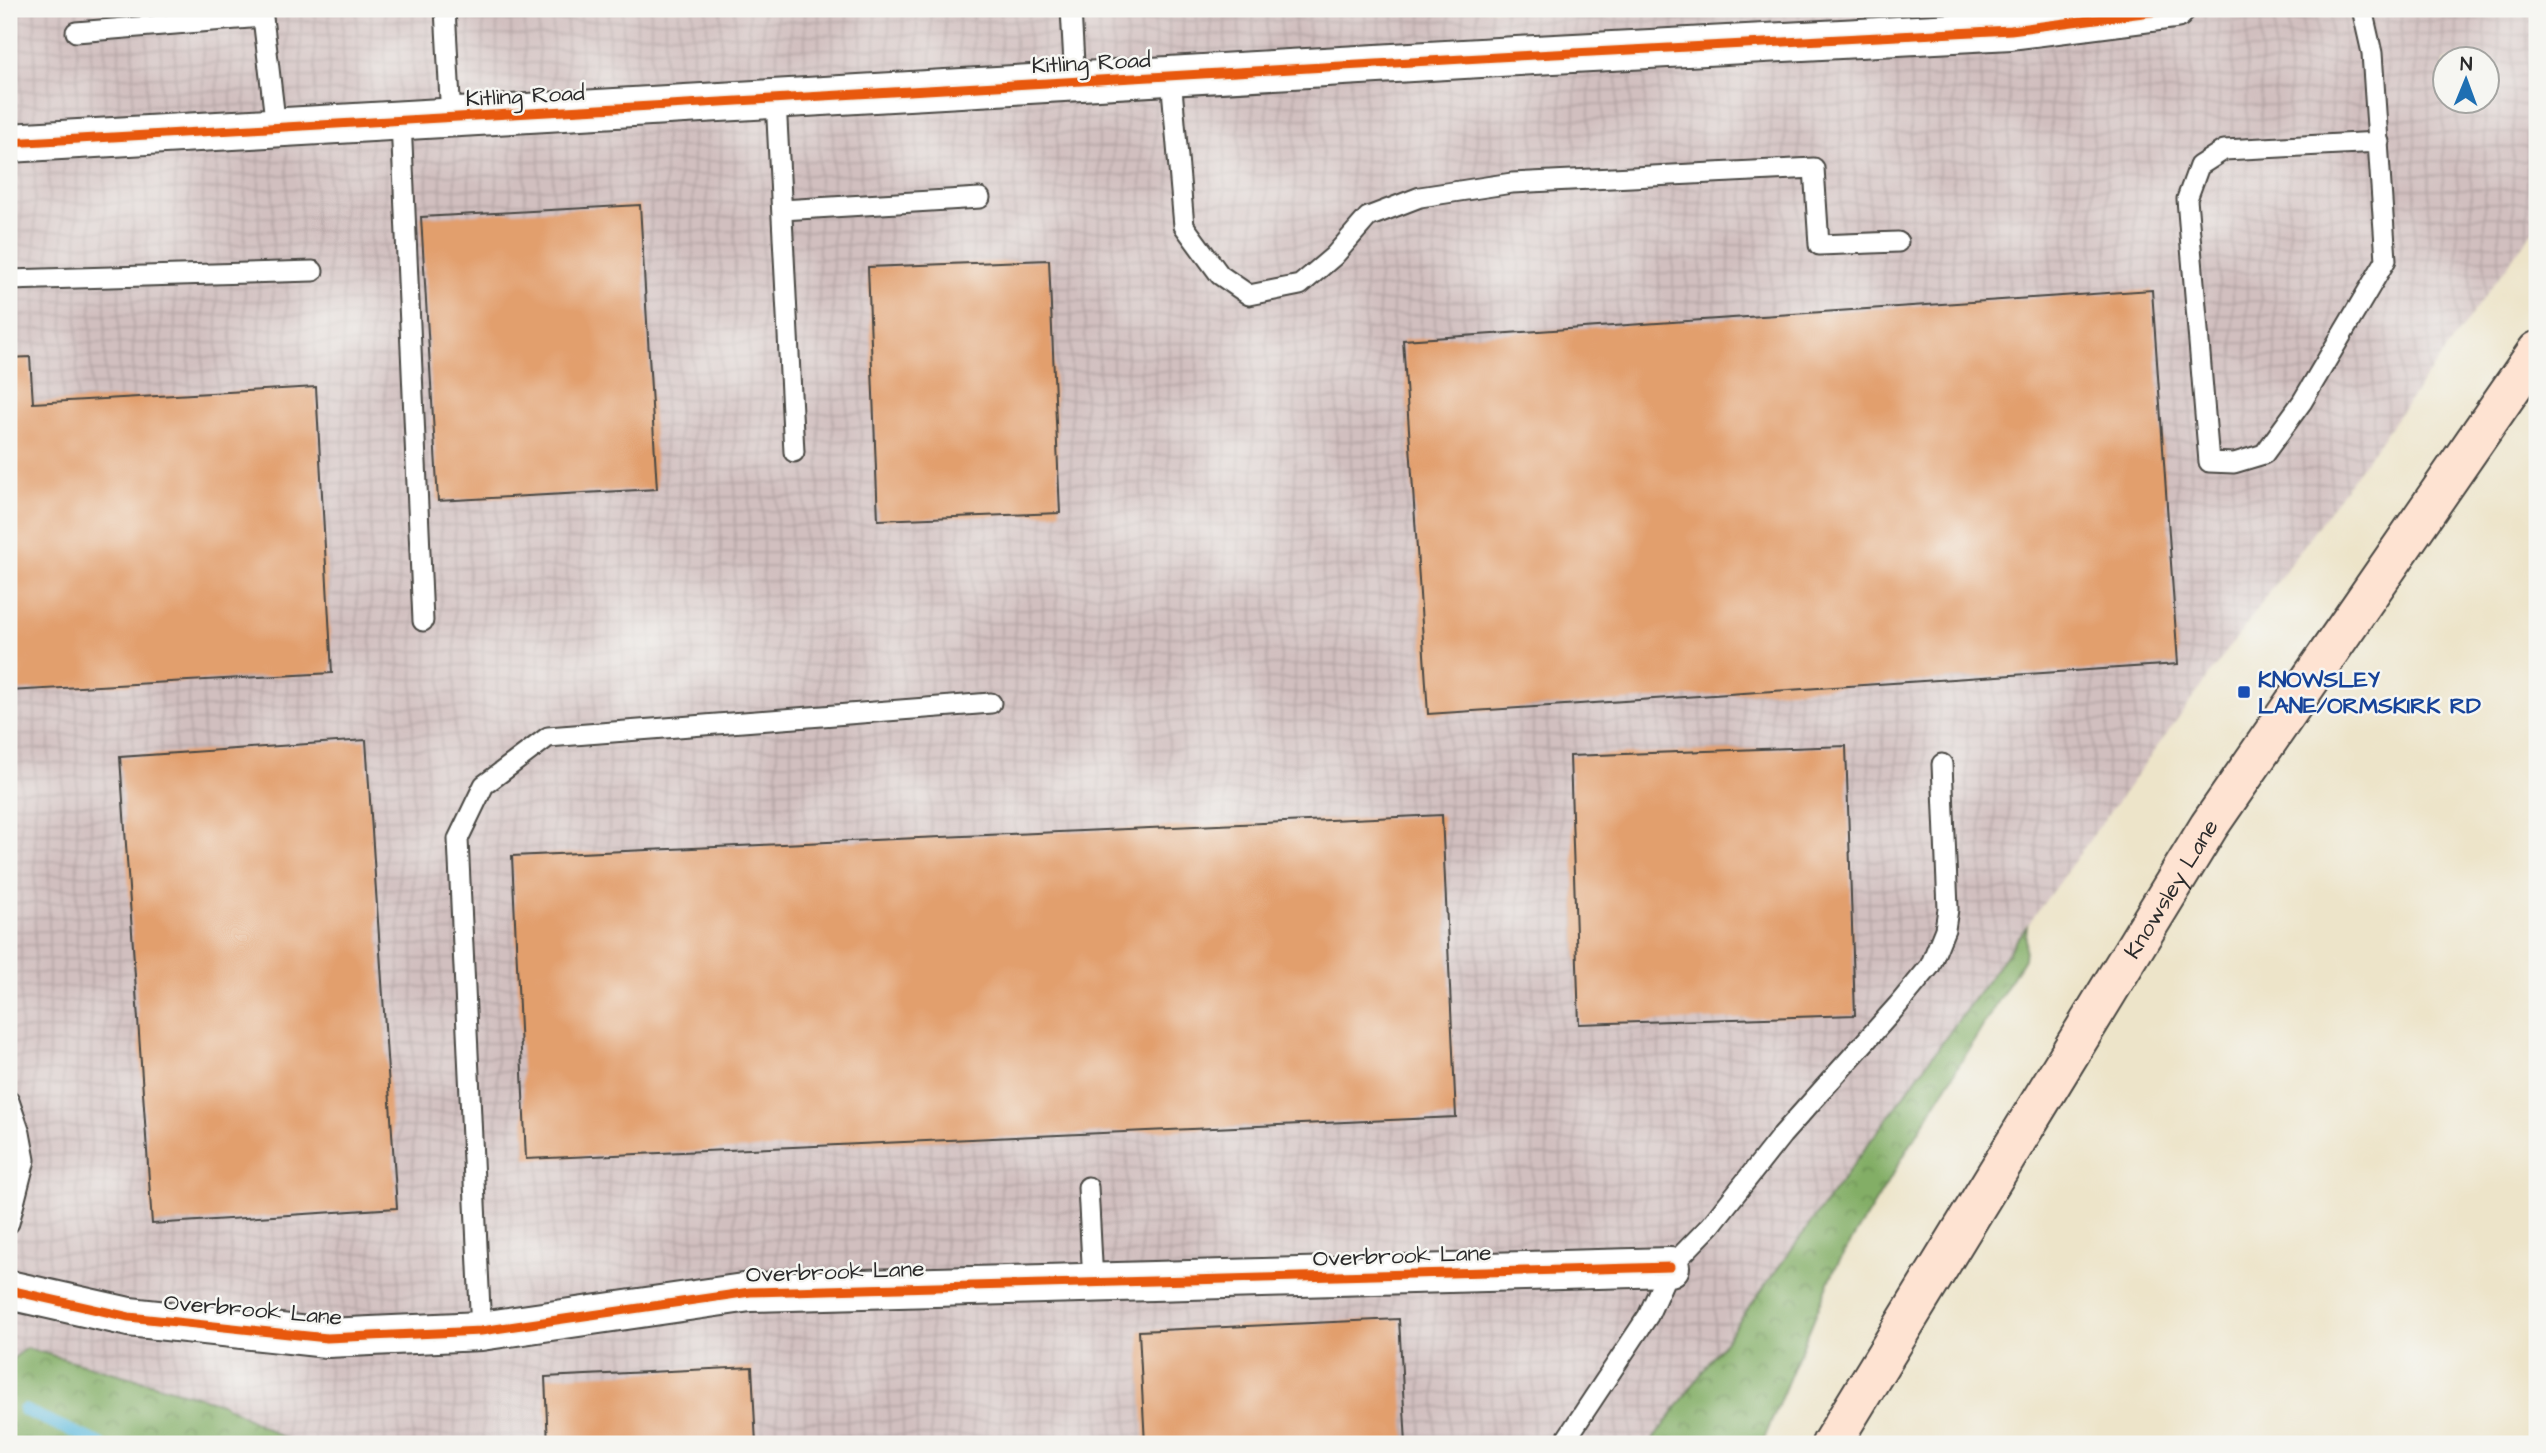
<svg xmlns="http://www.w3.org/2000/svg" width="2546" height="1453" viewBox="0 0 2546 1453" font-family="'Architects Daughter',sans-serif">
	<defs>
		<pattern id="industrial-grid" width="8" height="8" patternUnits="userSpaceOnUse" patternTransform="scale(1.75)"><rect width="8" height="8" fill="#d1bfbf"/><path d="M0 4h8M4 0v8" fill="none" stroke="#b4a4a4"/></pattern>
		<pattern id="forest-crowns" width="20" height="18" patternUnits="userSpaceOnUse" patternTransform="scale(1.75)"><rect width="20" height="18" fill="#83ae66"/><path d="M2 6a3 3 0 1 1 6 0M12 15a3 3 0 1 1 6 0" fill="none" stroke="#6b8e54"/></pattern>
	</defs>
	<rect width="100%" height="100%" fill="#f6f6f2"/>
	<filter id="ink" filterUnits="userSpaceOnUse"><feTurbulence type="fractalNoise" baseFrequency=".0143" numOctaves="2"/><feDisplacementMap in="SourceGraphic" scale="14" xChannelSelector="R" yChannelSelector="G"/><feConvolveMatrix kernelMatrix="1 2 1 2 8 2 1 2 1" color-interpolation-filters="sRGB"/></filter>
	<filter id="wash" filterUnits="userSpaceOnUse"><feTurbulence type="fractalNoise" baseFrequency=".00686" numOctaves="4" result="noise"/><feDisplacementMap in="SourceGraphic" scale="28" xChannelSelector="R" yChannelSelector="G"/><feGaussianBlur stdDeviation="1.57" result="paint"/><feColorMatrix in="noise" values="0 0 0 0 0 0 0 0 0 0 0 0 0 0 0 0 0 1.4 0 .05"/><feComposite in="paint" operator="in"/></filter>
	<g filter="url(#wash)">
		<rect width="100%" height="100%" fill="#ede4c9"/>
		<path fill="url(#industrial-grid)" fill-rule="evenodd" d="M9,9H2537V225L1650,1444H294L221,1403L26,1348L9,1362ZM2444,60H2486V102H2444Z"/>
		<path fill="url(#forest-crowns)" stroke="#576c48" stroke-width="2" d="M2027,926L2024,959L1834,1270L1762,1444H1650Z
			M26,1348L221,1403L294,1444H9V1362Z"/>
		<g fill="none" stroke-linecap="round" stroke-linejoin="round">
			<path stroke="#60bbdd" stroke-width="12" d="M24,1410L101,1444"/>
		</g>
		<g id="blocks">
			<path fill="#e29f6d" d="M640,205L657,489L438,501L421,217Z
				M1049,260L1060,513L878,520L868,267Z
				M2152,290L2178,664L1428,714L1403,340Z
				M30,357L33,403L316,387L332,673L9,691V358Z
				M366,740L397,1208L152,1224L120,757Z
				M1846,746L1855,1015L1579,1024L1570,756Z
				M1442,815L1456,1117L526,1159L512,856Z
				M1399,1319L1406,1444H1145L1139,1331Z
				M752,1367L756,1444H548L545,1377Z"/>
		</g>
	</g>
	<g filter="url(#ink)">
		<use href="#blocks" fill-opacity="0" stroke="#484743" stroke-width="2"/>
		<g fill="none" stroke-linecap="round" stroke-linejoin="round">
			<g stroke="#484743" stroke-width="23">
				<path id="lane" d="M262,9L276,128
					M445,9L451,118
					M1071,9L1075,82
					M2362,9L2372,53L2386,260L2302,402L2264,454L2234,463L2209,462L2187,199L2199,166L2224,150L2379,142
					M76,32L262,17
					M1171,77L1184,226L1220,275L1249,295L1300,285L1334,256L1368,217L1420,197L1512,183L1814,168L1819,245L1898,242
					M776,100L794,452
					M401,121L423,621
					M782,210L980,198
					M9,280L313,271
					M9,1101L20,1133L25,1160L9,1223
					M1088,1187L1093,1282
					M481,1331L458,839L484,785L548,737L991,703
					M1563,1444L1648,1316L1670,1267L1711,1225L1782,1135L1898,1005L1930,966L1945,929L1948,909L1942,764"/>
			</g>
			<g stroke="#484743" stroke-width="42">
				<path id="street" d="M9,143L1498,57L2011,30L2175,9
					M9,1290L129,1317L327,1338L481,1331L750,1292L1670,1267"/>
			</g>
			<g stroke="#484743" stroke-width="42">
				<g id="secondary">
					<path id="s1" d="M1831,1444L2209,826L2537,351"/>
				</g>
			</g>
			<use href="#lane" stroke="#fff" stroke-width="19"/>
			<use href="#street" stroke="#fff" stroke-width="38"/>
			<use href="#secondary" stroke="#fee3d2" stroke-width="38"/>
			<g stroke="#f6f6f2" stroke-width="13">
				<path id="cycleway" d="M9,143L1498,57L2011,30L2175,9
					M9,1290L129,1317L327,1338L481,1331L750,1292L1670,1267"/>
			</g>
			<use href="#cycleway" stroke="#e8590c" stroke-width="9"/>
		</g>
	</g>
	<rect fill="#1a4fb4" stroke="#f6f6f2" stroke-width="2.5" x="2237" y="685" width="14" height="14" rx="3.5"/>
	<g text-anchor="middle" stroke-width="5" stroke-linejoin="round" paint-order="stroke">
		<g font-size="23" fill="#2b2b2b" stroke="#f6f6f2">
			<text transform="translate(1091 62) rotate(-3)" y="8">Kitling Road</text>
			<text transform="translate(525 95) rotate(-3)" y="8">Kitling Road</text>
			<text dy="8" stroke="none"><textPath href="#s1" startOffset="651">Knowsley Lane</textPath></text>
			<text transform="translate(1402 1255) rotate(-2)" y="8">Overbrook Lane</text>
			<text transform="translate(835 1271) rotate(-2)" y="8">Overbrook Lane</text>
			<text transform="translate(253 1309) rotate(5)" y="8">Overbrook Lane</text>
		</g>
		<g font-size="23" font-weight="bold" fill="#164399" stroke="#f6f6f2" text-anchor="start">
			<text x="2258" y="687">KNOWSLEY<tspan x="2258" dy="26">LANE/ORMSKIRK RD</tspan></text>
		</g>
	</g>
	<rect width="2546" height="1453" fill="none" stroke="#f6f6f2" stroke-width="35"/>
	<g transform="translate(2466 80) rotate(1)"><circle r="33" fill="#f6f6f2" stroke="#a5a5a2" stroke-width="2"/>
	<path d="M0-5L12 26L0 18L-12 26Z" fill="#1f6fb2"/>
	<text y="-10" font-size="19" font-weight="bold" text-anchor="middle" fill="#2b2b2b">N</text>
	</g>
</svg>
